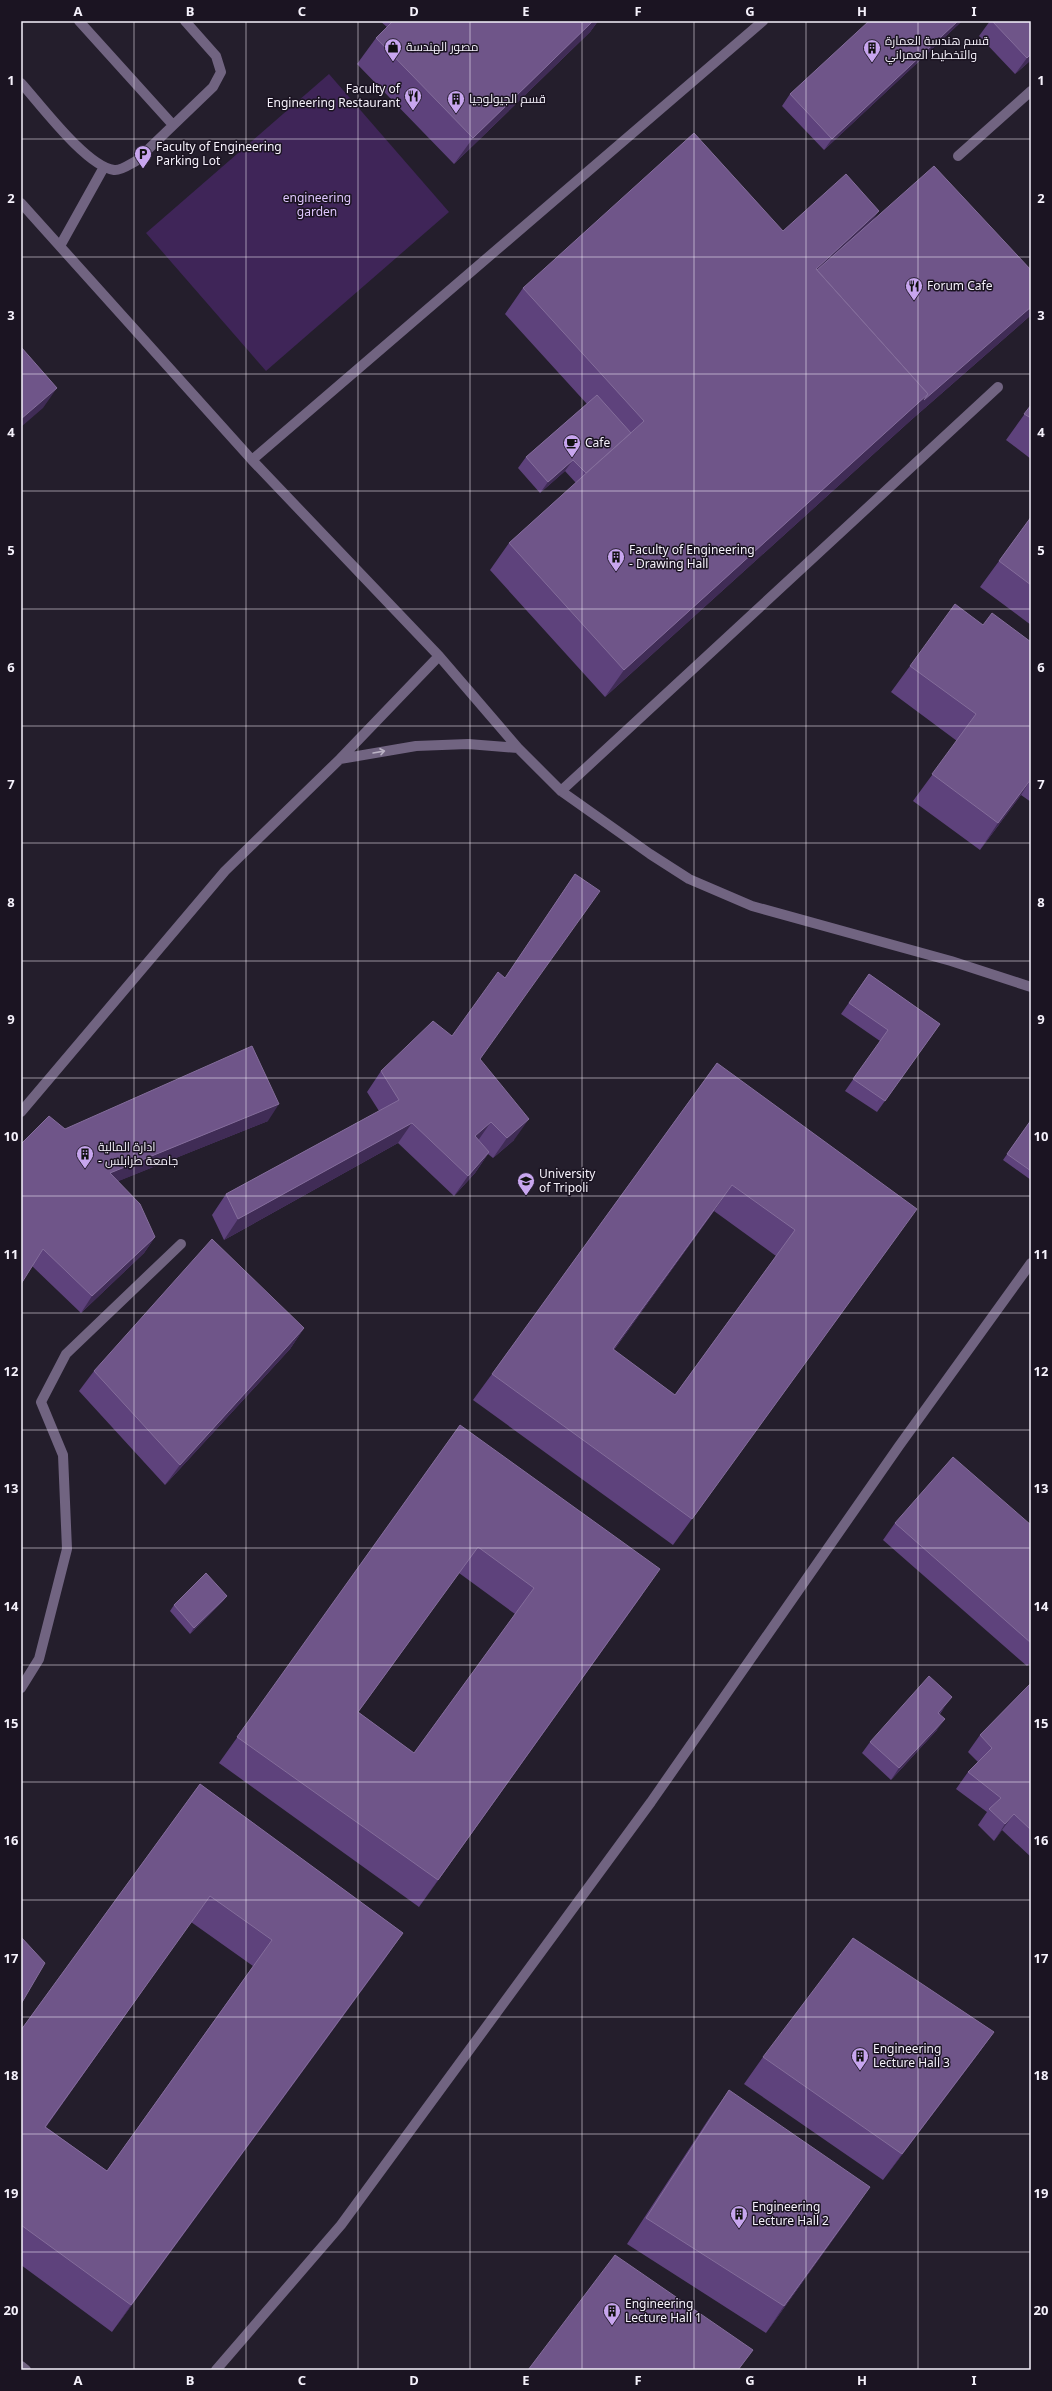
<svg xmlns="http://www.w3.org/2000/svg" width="1052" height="2391" viewBox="0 0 1052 2391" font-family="'Noto Sans',Cairo,sans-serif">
	<rect width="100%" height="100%" fill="#241e2c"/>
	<path fill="#3f2558" d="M329,74L449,212L266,371L146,233Z"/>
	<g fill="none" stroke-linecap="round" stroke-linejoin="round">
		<path stroke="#716481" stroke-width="10" d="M79,21L173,125
			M21,83C41,105 86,166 114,170C121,171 130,164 136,161L213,87L221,72L216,56L185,21
			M958,156L1031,91
			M21,203L252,460L439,656L518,748L561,791L650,854L689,879L752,906L951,961L1031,987
			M60,246L104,167
			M252,460L763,21
			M340,759L416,746L468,744L518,748
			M561,791L998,387
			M21,1112L225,871L340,759L439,656
			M21,1688L39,1659L67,1549L63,1455L41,1402L66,1354L181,1244
			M21,2366L26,2370
			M216,2370L341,2225L651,1802L899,1446L1031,1263"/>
	</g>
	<path fill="#5e427c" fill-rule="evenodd" d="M380,21H598L590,32L454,164L357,64L376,38L387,27Z
		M962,21L824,150L782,106L790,94Z
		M990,21H1031V60L1015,74L979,36Z
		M872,221L1031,270V315L910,421L605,697L490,570L509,543L576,483L565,471L540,493L518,468L526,457L587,404L505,314L523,288L783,231Z
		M1031,405V459L1006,440Z
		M1031,517V625L980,587L999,561Z
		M983,625L1031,642V802L1021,795L980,850L913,801L957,741L891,692L910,666Z
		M575,874L480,1059L514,1140L493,1158L488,1154L475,1173L454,1196L398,1143L224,1240L212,1215L226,1194L379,1111L367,1092L381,1071L452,1036L505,978Z
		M869,974L940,1024L877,1112L845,1091L880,1041L841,1014Z
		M717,1063L898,1235L673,1545L473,1400L492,1374ZM714,1211L776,1256L675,1395L614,1350Z
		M1031,1120V1180L1003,1160Z
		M268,1121L118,1181L155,1237L144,1253L81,1313L32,1266L65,1129Z
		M304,1328L290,1349L165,1485L79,1391L94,1371Z
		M460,1425L642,1595L419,1907L219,1763ZM459,1573L515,1614L414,1753L358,1712Z
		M895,1523L1031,1525V1662L1027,1666L883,1540Z
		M227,1596L223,1601L190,1634L170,1611L174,1605Z
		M1031,1683V1857L1002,1830L994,1841L978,1825L987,1812L956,1789L968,1772L978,1762L968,1752L980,1735Z
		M944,1708L940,1714L937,1730L891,1780L862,1753L870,1742Z
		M200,1784L403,1933L384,1960L112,2332L21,2265V2030ZM191,1922L253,1966L107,2171L46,2127Z
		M994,2032L975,2058L883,2180L744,2084L763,2057Z
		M729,2090L852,2213L766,2333L627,2244L710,2117Z"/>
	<path fill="#402c56" d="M593,21H598L590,32L454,164L473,138Z
		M958,21H962L824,150L832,139Z
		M1031,54V60L1015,74L1027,58Z
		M879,211L861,238L815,279L816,269Z
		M1031,307V315L910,421L605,697L624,670L928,394Z
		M57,388L43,408L21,427V419Z
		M573,460L565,471L540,493L548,482Z
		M1031,779L1021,795L980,850L998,823Z
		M279,1104L268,1121L99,1189L110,1173Z
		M529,1119L514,1140L493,1158L507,1138Z
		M491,1122L477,1142L475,1136Z
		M412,1123L398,1143L224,1240L238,1219Z
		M489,1152L475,1173L454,1196L468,1176Z
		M732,1185L714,1211L595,1376L613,1349Z
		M917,1209L898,1235L673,1545L692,1519Z
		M155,1237L144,1253L81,1313L92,1296Z
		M304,1328L290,1349L165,1485L180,1465Z
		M478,1547L459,1573L339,1739L358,1712Z
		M660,1569L642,1595L419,1907L438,1880Z
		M227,1596L223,1601L190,1634L194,1628Z
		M952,1697L944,1708L930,1724L938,1713Z
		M945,1719L937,1730L891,1780L899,1768Z
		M1014,1814L1002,1830L994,1841L1005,1824Z
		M403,1933L384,1960L112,2332L131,2305Z
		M994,2032L975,2058L883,2180L902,2154Z
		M870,2187L852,2213L766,2333L784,2306Z"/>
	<path fill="#6f5589" stroke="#846d9b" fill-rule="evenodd" d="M393,21H593L473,138L376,38Z
		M869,21H958L832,139L790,94Z
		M992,21H1031V54L1027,58Z
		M694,133L783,231L846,174L879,211L816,269L928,394L624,670L509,543L644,421L523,288Z
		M934,166L1031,270V307L924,400L928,394L817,270Z
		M21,347L57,388L21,419Z
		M597,395L631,433L586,473L573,460L548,482L526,457Z
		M1031,405V418L1024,414Z
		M1031,517V585L999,561Z
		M955,604L983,625L992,613L1031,642V779L998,823L932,774L976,714L910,666Z
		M575,874L600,891L480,1059L529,1119L507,1138L491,1122L475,1136L489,1152L468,1176L412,1123L238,1219L226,1194L399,1100L381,1071L433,1021L452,1036L498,972L505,978Z
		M869,974L940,1024L885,1101L853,1079L888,1030L849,1003Z
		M252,1046L279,1104L110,1173L140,1204L155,1237L92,1296L43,1249L21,1284V1144L49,1116L65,1129Z
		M717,1063L917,1209L692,1519L492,1374ZM732,1185L795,1230L675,1395L613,1349Z
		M1031,1120V1171L1007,1154Z
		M212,1239L304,1328L180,1465L94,1371Z
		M460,1425L660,1569L438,1880L237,1737ZM478,1547L534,1588L414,1753L358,1712Z
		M953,1457L1031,1525V1643L895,1523Z
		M206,1573L227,1596L194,1628L174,1605Z
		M929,1676L952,1697L938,1713L945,1719L899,1768L870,1742Z
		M1031,1683V1830L1014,1814L1005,1824L989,1809L1001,1798L968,1772L992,1748L980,1735Z
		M200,1784L403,1933L131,2305L21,2225V2030ZM210,1896L272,1940L107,2171L45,2127Z
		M21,1937L45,1963L21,2004Z
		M853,1938L994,2032L902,2154L763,2057Z
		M729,2090L870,2187L784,2306L646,2218Z
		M615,2255L753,2350L738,2370H528Z"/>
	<defs><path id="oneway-shaft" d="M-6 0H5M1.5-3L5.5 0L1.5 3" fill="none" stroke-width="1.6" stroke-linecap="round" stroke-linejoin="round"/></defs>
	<use stroke="#bab2c4" href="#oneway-shaft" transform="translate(379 752) rotate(-10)"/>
	<path fill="none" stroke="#f5f1fb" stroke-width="1" stroke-opacity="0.55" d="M134,21V2370M246,21V2370M358,21V2370M470,21V2370M582,21V2370M694,21V2370M806,21V2370M918,21V2370M21,139H1031M21,257H1031M21,374H1031M21,491H1031M21,609H1031M21,726H1031M21,843H1031M21,961H1031M21,1078H1031M21,1196H1031M21,1313H1031M21,1430H1031M21,1548H1031M21,1665H1031M21,1782H1031M21,1900H1031M21,2017H1031M21,2134H1031M21,2252H1031"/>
	<defs>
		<g id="shop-pin" transform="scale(0.9)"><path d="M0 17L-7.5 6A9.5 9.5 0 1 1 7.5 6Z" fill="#c8a6ef" stroke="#1b1422"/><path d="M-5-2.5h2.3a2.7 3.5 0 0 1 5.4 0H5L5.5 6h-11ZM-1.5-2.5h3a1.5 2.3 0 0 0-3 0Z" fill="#111"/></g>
		<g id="building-pin" transform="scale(0.9)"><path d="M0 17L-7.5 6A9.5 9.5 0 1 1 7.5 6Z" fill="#c8a6ef" stroke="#1b1422"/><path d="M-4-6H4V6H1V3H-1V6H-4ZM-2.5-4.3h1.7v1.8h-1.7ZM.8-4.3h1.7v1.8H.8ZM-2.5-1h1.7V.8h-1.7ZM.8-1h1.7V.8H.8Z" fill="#111"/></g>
		<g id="restaurant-pin" transform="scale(0.9)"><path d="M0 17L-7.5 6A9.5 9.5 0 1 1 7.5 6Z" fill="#c8a6ef" stroke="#1b1422"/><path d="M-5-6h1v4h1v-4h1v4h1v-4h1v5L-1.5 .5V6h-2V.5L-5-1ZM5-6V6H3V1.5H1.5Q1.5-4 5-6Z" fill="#111"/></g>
		<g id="parking-pin" transform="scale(0.9)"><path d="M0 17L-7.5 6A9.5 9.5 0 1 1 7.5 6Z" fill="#c8a6ef" stroke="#1b1422"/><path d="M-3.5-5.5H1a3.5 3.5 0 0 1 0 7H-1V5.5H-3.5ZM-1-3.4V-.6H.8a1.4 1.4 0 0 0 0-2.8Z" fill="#111"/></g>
		<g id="cafe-pin" transform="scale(0.9)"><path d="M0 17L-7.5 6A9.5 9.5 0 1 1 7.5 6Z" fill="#c8a6ef" stroke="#1b1422"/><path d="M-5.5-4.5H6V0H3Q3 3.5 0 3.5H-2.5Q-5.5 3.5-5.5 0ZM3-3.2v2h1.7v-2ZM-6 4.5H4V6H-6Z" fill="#111"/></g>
		<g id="university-pin" transform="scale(0.9)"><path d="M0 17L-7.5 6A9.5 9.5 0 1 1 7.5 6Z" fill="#c8a6ef" stroke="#1b1422"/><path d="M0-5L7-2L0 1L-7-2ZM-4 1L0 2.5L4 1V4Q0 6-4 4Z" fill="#111"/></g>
	</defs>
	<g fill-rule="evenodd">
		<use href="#shop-pin" x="393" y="47"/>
		<use href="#building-pin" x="872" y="48"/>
		<use href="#restaurant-pin" x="413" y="96"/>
		<use href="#building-pin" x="456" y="99"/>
		<use href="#parking-pin" x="143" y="154"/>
		<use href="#restaurant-pin" x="914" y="286"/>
		<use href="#cafe-pin" x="572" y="443"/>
		<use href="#building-pin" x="616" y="557"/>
		<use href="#building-pin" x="85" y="1154"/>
		<use href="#university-pin" x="526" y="1181"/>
		<use href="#building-pin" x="860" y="2056"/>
		<use href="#building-pin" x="739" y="2214"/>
		<use href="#building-pin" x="612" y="2311"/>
	</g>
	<g text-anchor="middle" stroke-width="3" stroke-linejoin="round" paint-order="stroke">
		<g font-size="12" fill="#f5f1fb" stroke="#1b1422" text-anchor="start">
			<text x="885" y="45">قسم هندسة العمارة<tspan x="885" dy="14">والتخطيط العمراني</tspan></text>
			<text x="406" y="51">مصور الهندسة</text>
			<text x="400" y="93" text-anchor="end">Faculty of<tspan x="400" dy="14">Engineering Restaurant</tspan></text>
			<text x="469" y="103">قسم الجيولوجيا</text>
			<text x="156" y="151">Faculty of Engineering<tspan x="156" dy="14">Parking Lot</tspan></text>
			<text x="927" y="290">Forum Cafe</text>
			<text x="585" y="447">Cafe</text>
			<text x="629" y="554">Faculty of Engineering<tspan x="629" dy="14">- Drawing Hall</tspan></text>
			<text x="98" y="1151">ادارة المالية<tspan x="98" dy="14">- جامعة طرابلس</tspan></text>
			<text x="539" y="1178">University<tspan x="539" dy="14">of Tripoli</tspan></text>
			<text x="873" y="2053">Engineering<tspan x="873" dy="14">Lecture Hall 3</tspan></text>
			<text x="752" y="2211">Engineering<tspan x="752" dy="14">Lecture Hall 2</tspan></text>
			<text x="625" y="2308">Engineering<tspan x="625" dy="14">Lecture Hall 1</tspan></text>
		</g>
		<g font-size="12" fill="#dfc6fe" stroke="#1b1422">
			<text x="317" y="202">engineering<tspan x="317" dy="14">garden</tspan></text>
		</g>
	</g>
	<rect width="1052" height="2391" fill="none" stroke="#1b1422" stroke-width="44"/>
	<rect x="22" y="22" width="1008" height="2347" fill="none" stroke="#f5f1fb" stroke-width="1.5"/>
	<g font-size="13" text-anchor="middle" font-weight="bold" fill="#f5f1fb">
		<text x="78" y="16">A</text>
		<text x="190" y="16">B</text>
		<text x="302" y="16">C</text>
		<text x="414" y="16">D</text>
		<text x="526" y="16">E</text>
		<text x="638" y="16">F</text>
		<text x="750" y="16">G</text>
		<text x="862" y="16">H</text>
		<text x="974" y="16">I</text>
		<text x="11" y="85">1</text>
		<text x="1041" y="85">1</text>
		<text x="11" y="203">2</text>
		<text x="1041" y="203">2</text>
		<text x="11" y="320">3</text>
		<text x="1041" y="320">3</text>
		<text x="11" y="437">4</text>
		<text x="1041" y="437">4</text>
		<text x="11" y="555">5</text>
		<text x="1041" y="555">5</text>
		<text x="11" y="672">6</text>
		<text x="1041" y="672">6</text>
		<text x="11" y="789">7</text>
		<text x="1041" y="789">7</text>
		<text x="11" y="907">8</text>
		<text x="1041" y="907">8</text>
		<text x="11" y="1024">9</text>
		<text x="1041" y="1024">9</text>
		<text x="11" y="1141">10</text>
		<text x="1041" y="1141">10</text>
		<text x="11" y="1259">11</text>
		<text x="1041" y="1259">11</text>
		<text x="11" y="1376">12</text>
		<text x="1041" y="1376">12</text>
		<text x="11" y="1493">13</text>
		<text x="1041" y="1493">13</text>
		<text x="11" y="1611">14</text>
		<text x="1041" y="1611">14</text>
		<text x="11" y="1728">15</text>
		<text x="1041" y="1728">15</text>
		<text x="11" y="1845">16</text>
		<text x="1041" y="1845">16</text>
		<text x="11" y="1963">17</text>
		<text x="1041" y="1963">17</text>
		<text x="11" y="2080">18</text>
		<text x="1041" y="2080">18</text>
		<text x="11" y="2198">19</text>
		<text x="1041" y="2198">19</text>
		<text x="11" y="2315">20</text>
		<text x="1041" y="2315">20</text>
		<text x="78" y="2385">A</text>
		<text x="190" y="2385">B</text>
		<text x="302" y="2385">C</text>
		<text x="414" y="2385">D</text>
		<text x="526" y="2385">E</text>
		<text x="638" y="2385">F</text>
		<text x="750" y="2385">G</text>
		<text x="862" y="2385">H</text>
		<text x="974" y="2385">I</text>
	</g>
</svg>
